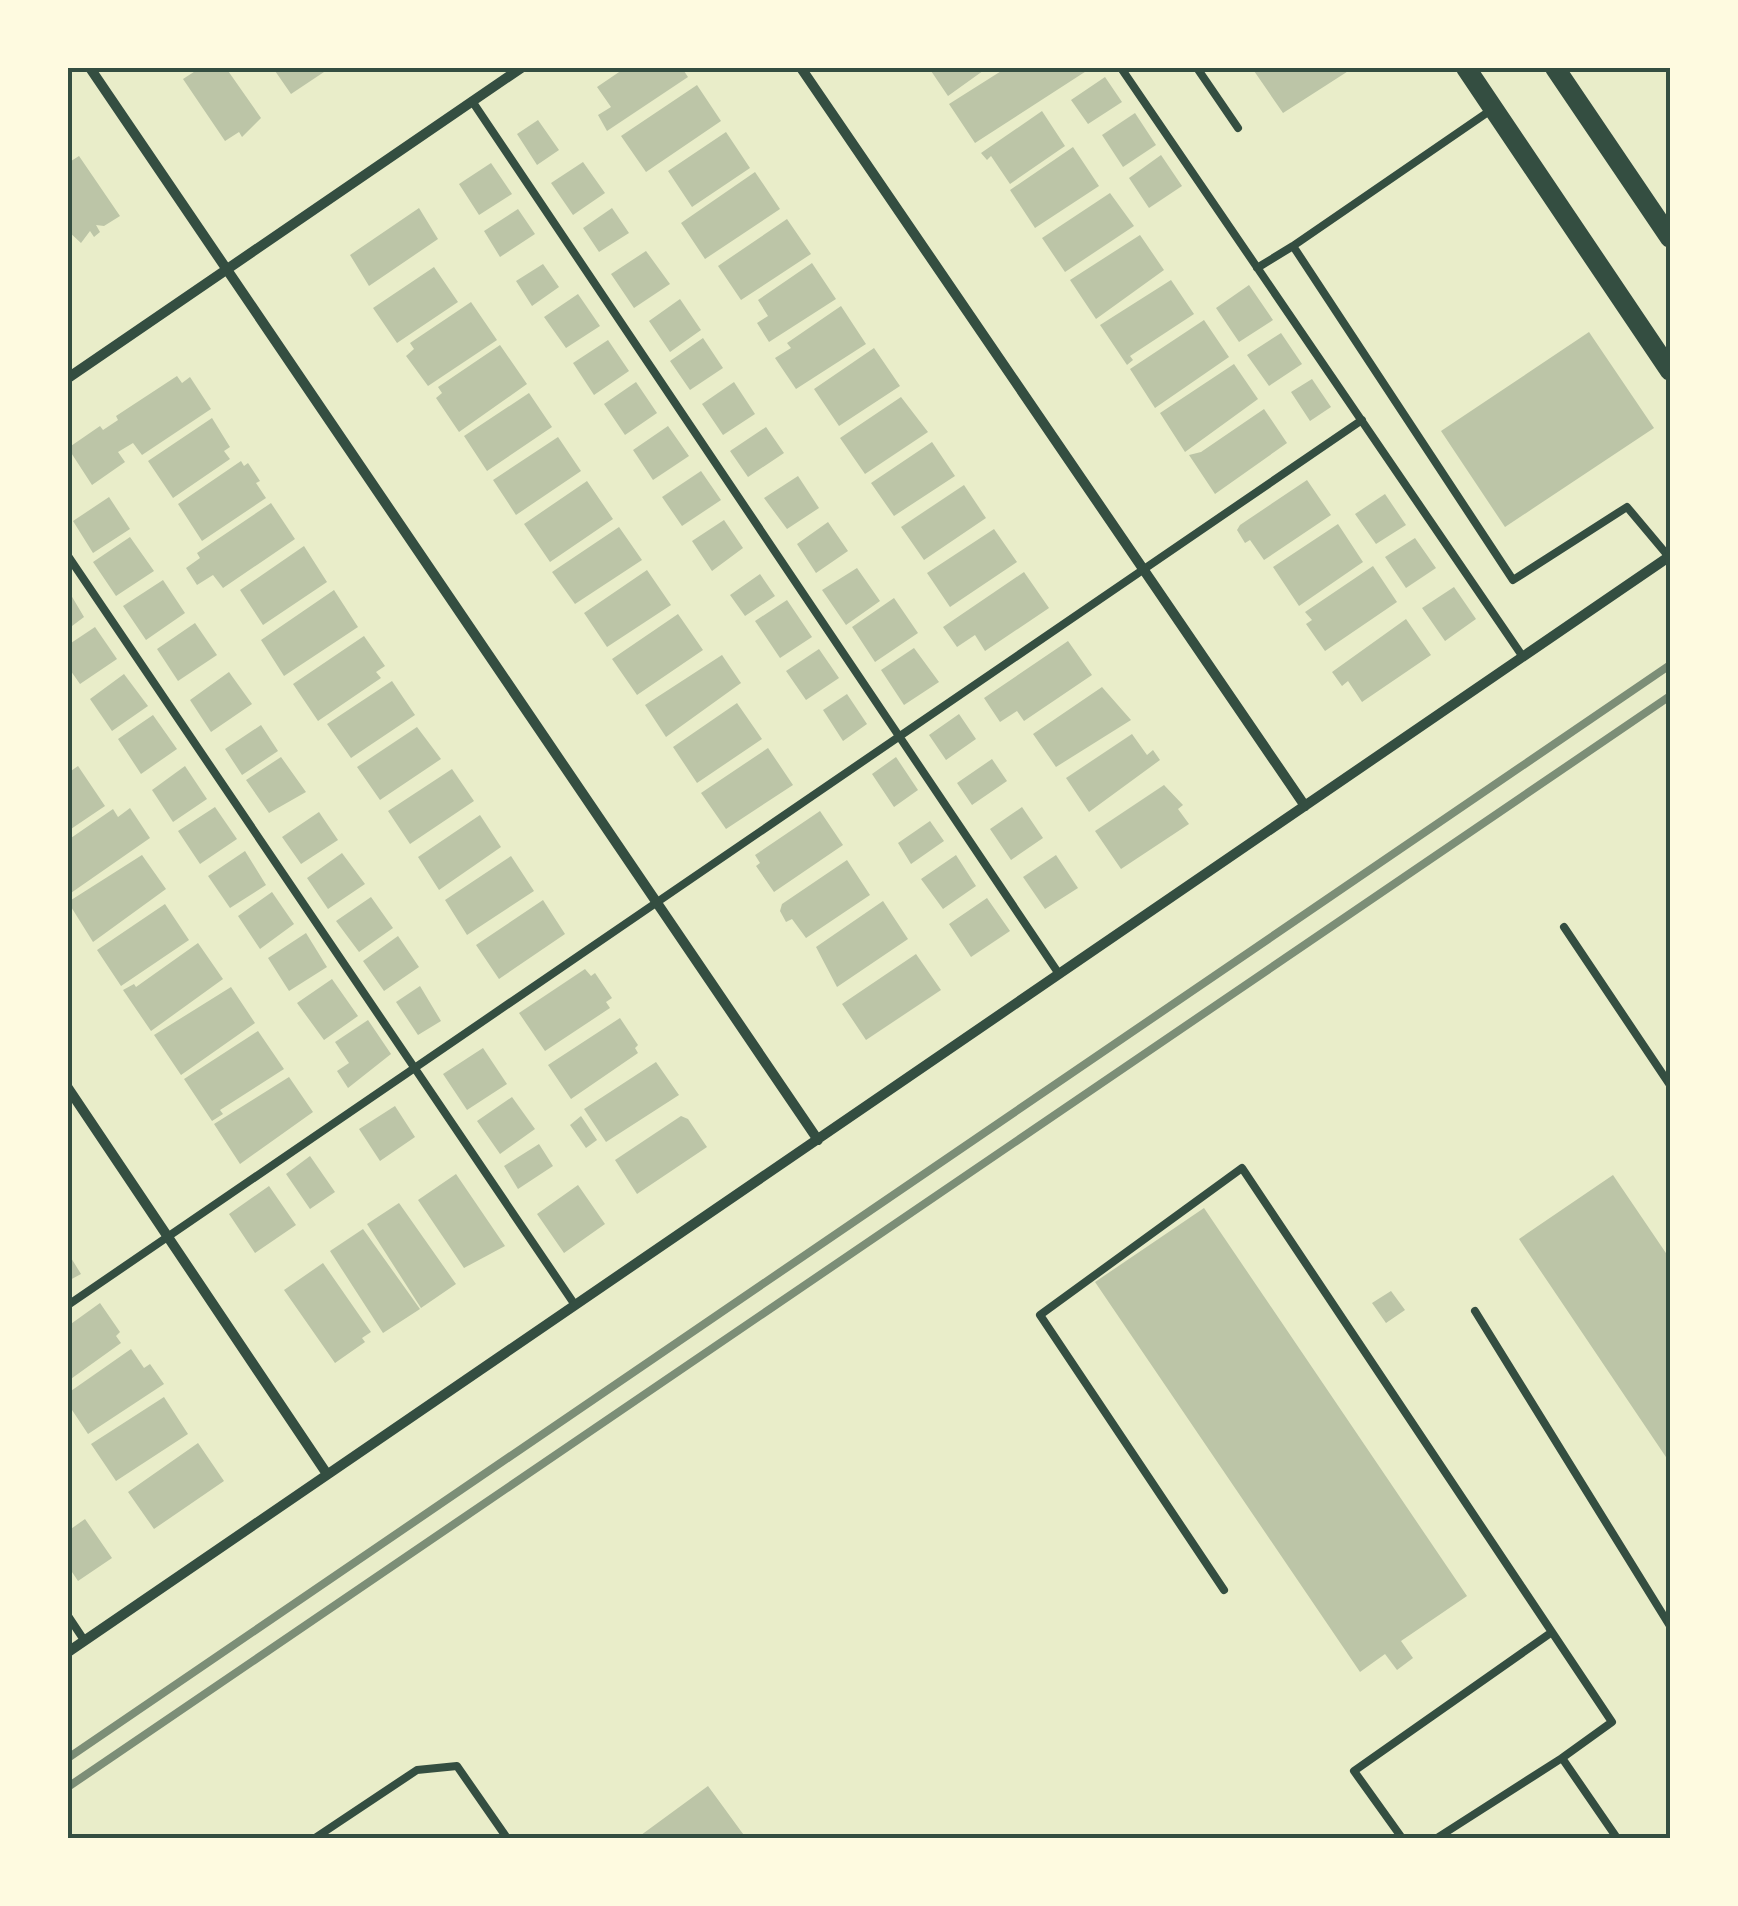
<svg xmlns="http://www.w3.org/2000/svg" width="1738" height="1906" viewBox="0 0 1738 1906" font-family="'DM Sans',sans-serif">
	<rect width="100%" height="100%" fill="#e9edc9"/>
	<path fill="#bcc5a7" d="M200,68H226L261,118L242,137L239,132L225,141L183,79Z
		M273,68H330L291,94Z
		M625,68H682L688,77L607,131L598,115L611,107L597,87Z
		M929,68H987L948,96Z
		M1006,68H1091L975,143L949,104Z
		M1252,68H1353L1283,113Z
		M1105,77L1122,102L1088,124L1071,100Z
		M697,85L721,121L646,172L621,136Z
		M1042,111L1065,146L1010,184L991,156L987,160L981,153Z
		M1135,113L1156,145L1123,167L1102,135Z
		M538,120L559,150L537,165L517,134Z
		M726,132L750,168L692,207L668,171Z
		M1073,147L1099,186L1035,228L1010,190Z
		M1161,155L1182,186L1149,208L1129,178Z
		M79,156L120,216L104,226L96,225L100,232L94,237L90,231L81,243L68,231V163Z
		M583,162L605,193L573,215L551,183Z
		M491,163L512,194L479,215L459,184Z
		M755,172L780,209L705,259L681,223Z
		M1110,193L1134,226L1065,272L1042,238Z
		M419,208L438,239L369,286L350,255Z
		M612,208L629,233L599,252L583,228Z
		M518,209L535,234L500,257L484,231Z
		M787,219L811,254L741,300L718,266Z
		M1140,235L1164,270L1096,319L1070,280Z
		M646,251L670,284L634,308L611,274Z
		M812,263L836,299L769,342L757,323L768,316L758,300Z
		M543,264L559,287L532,306L516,281Z
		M434,267L458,302L397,343L373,308Z
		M1171,280L1194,314L1130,356L1133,360L1127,365L1100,325Z
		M1249,285L1273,320L1239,342L1216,308Z
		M578,294L600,326L566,348L544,317Z
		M680,299L701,330L670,352L649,321Z
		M471,302L497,340L428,386L406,356L414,349L410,343Z
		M841,306L866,344L796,389L775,358L791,348L787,343Z
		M1204,320L1229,357L1155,408L1130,369Z
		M1589,332L1654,428L1505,527L1441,431Z
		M1281,333L1302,364L1269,386L1247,355Z
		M703,338L723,368L690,390L670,361Z
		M608,340L629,371L594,395L573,363Z
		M500,345L527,384L459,432L436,398L442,393L438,387Z
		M874,348L900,386L839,426L814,389Z
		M1234,364L1258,399L1185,452L1160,413Z
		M177,376L182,383L190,377L211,409L142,455L133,443L118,452L125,462L92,485L68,448L100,426L103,430L118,420L116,416Z
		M1312,379L1331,407L1310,421L1291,392Z
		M636,382L657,413L625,435L604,404Z
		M734,382L755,414L723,435L702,404Z
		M529,393L552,427L487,471L464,436Z
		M901,397L928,432L865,474L840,438Z
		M1264,409L1287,443L1215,494L1189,455L1201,452Z
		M212,418L230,447L224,451L230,459L173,498L148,461Z
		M668,426L689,456L653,480L633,450Z
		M766,427L784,453L748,477L730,451Z
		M558,437L581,471L516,515L493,480Z
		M932,442L955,476L894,516L871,483Z
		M241,461L244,466L248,463L260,481L256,483L266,498L202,541L178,504Z
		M701,471L721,500L682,526L662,497Z
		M798,476L819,508L787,529L764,498Z
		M1307,480L1331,515L1264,560L1250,540L1245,543L1237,530L1240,525Z
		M587,481L613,519L550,562L524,524Z
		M964,485L986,518L924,560L901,527Z
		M1385,494L1406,525L1376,544L1355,514Z
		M109,497L130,529L93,553L73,521Z
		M271,503L295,539L223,588L213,575L197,585L186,568L200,558L197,553Z
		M724,520L743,548L712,571L692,541Z
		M828,522L848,551L816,573L797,544Z
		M1338,524L1363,562L1299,606L1273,567Z
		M619,527L642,560L575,604L552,572Z
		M994,529L1017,562L950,607L927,573Z
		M130,537L154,571L116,596L93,562Z
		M1415,538L1436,568L1406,588L1385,557Z
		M304,546L327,582L263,625L240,590Z
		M1373,566L1397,602L1325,651L1306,624L1312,620L1305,612Z
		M857,568L880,601L846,625L822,590Z
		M647,570L671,605L607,647L584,613Z
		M1024,572L1049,608L985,651L975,635L957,647L943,627Z
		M760,574L775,596L745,616L730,595Z
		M163,580L185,613L146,640L123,606Z
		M1454,587L1476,619L1445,641L1422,608Z
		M68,590L84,617L68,629Z
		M334,590L358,627L284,676L261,640Z
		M894,598L918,633L875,662L852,627Z
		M787,600L812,637L780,658L755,621Z
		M678,614L703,650L637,695L612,659Z
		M1406,619L1431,655L1362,702L1348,681L1342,686L1332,672Z
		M195,623L217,655L178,681L157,649Z
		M95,627L117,659L80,684L68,667V645Z
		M364,636L385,666L376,672L381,678L318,721L293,684Z
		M1068,641L1092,675L1024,721L1017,711L1000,722L984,698Z
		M914,648L939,682L904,705L881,670Z
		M819,649L839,678L806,700L786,671Z
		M722,655L741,683L666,737L645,705Z
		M229,672L252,704L211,732L190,700Z
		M124,674L148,706L112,731L90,699Z
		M392,681L415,715L351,758L327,724Z
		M1102,687L1131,720L1056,767L1033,734Z
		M847,694L867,724L843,741L823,710Z
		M737,703L762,739L697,783L673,747Z
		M959,714L976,739L946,760L929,735Z
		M153,715L177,749L141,774L118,739Z
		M261,725L278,751L242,775L225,749Z
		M417,727L441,759L380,800L357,767Z
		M1132,734L1147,755L1153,750L1160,760L1089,812L1066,778Z
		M768,748L793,785L726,829L701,793Z
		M281,757L306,792L269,813L246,780Z
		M896,757L918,790L894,807L872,774Z
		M992,759L1007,781L972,805L957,783Z
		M78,766L105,806L68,831V773Z
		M185,766L207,799L173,822L152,790Z
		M452,769L474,801L410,844L388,811Z
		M1164,785L1183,805L1178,809L1189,824L1121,869L1095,831Z
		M215,807L237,839L200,864L178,831Z
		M1022,807L1043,838L1011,860L990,829Z
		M130,808L150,838L68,895V840L113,809L118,817Z
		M820,811L843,845L774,892L756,866L760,863L755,855Z
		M319,812L338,840L301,864L282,837Z
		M480,815L501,847L439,890L418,857Z
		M930,821L944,841L911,864L898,843Z
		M245,851L266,885L230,908L208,876Z
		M342,853L365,884L328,909L307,878Z
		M142,855L166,889L93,942L68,902Z
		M956,855L976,886L943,909L921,879Z
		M1056,855L1078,888L1045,909L1023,877Z
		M511,856L534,891L467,935L445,900Z
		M847,860L870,895L806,938L792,919L786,922L780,911L782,904Z
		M272,892L294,924L260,949L238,916Z
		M371,897L393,928L359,952L336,921Z
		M987,898L1010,931L971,957L949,924Z
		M543,900L565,934L499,979L476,945Z
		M883,901L908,939L837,987L816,947Z
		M165,904L189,940L121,986L97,950Z
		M306,933L327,967L289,991L268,958Z
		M398,936L419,967L384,991L363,961Z
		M198,943L223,979L151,1031L123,990L134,984L136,987Z
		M916,954L941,990L866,1040L842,1004Z
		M585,969L591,976L595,973L612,998L606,1002L610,1008L545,1051L519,1013Z
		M332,979L358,1016L324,1040L297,1003Z
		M420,986L441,1021L418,1035L396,1002Z
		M231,987L255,1023L181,1075L154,1035Z
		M620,1018L638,1045L635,1048L638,1053L571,1099L548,1065Z
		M368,1020L391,1054L348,1088L337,1071L349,1063L335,1042Z
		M258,1031L284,1069L220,1110L223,1114L212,1121L184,1079Z
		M483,1048L507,1084L467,1110L443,1074Z
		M656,1062L679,1095L606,1142L584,1109Z
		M289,1077L313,1112L240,1164L214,1124Z
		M512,1097L535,1129L500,1154L477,1121Z
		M395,1106L415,1137L380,1161L359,1129Z
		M581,1116L597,1140L586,1148L570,1125Z
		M681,1116L688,1119L707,1147L637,1194L615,1160Z
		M539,1144L553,1166L518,1189L504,1166Z
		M310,1156L335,1192L310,1209L286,1174Z
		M456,1174L505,1246L464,1268L418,1200Z
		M1613,1175L1670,1259V1463L1519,1239Z
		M578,1185L605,1224L564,1253L537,1214Z
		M269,1186L296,1225L255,1253L229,1214Z
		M399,1203L456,1284L421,1308L367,1224Z
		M1204,1208L1467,1596L1401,1641L1413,1658L1397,1670L1385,1654L1360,1672L1095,1282Z
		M363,1229L420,1309L383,1333L330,1251Z
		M68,1253L81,1274L68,1281Z
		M323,1263L371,1332L362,1338L365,1342L335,1363L284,1290Z
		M1391,1291L1405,1310L1386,1323L1372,1303Z
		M100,1303L120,1332L116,1336L121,1343L68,1381V1326Z
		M131,1349L144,1368L150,1364L164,1384L88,1434L68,1404V1393Z
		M164,1397L188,1434L116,1481L91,1444Z
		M198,1443L224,1481L154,1529L128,1492Z
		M85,1519L112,1558L78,1581L68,1566V1531Z
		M708,1786L746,1838H637Z"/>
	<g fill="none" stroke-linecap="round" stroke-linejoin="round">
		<path stroke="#344e41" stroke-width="8" d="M1121,68L1523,657
			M1197,68L1238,128
			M472,101L1059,974
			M1293,246L1491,110
			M1257,268L1293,246L1513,580L1627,507L1669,557
			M68,556L575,1305
			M1564,927L1670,1085
			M68,1305L1362,420
			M1475,1311L1670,1626
			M1224,1590L1040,1315L1242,1168L1612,1722L1562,1758L1617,1838
			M68,1616L84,1640
			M315,1838L417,1770L457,1766L507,1838
			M1402,1838L1354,1771L1552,1632
			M1437,1838L1562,1758"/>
		<path stroke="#344e41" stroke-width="10" d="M90,68L818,1140
			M801,68L1305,806
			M68,378L521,68
			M68,1088L327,1474
			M68,1652L1670,556"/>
		<path stroke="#344e41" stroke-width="20" d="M1466,68L1670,371
			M1555,68L1670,238"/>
		<path stroke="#7c8e77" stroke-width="8" d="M68,1758L1670,665
			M68,1787L1670,696"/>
	</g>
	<rect width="1738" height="1906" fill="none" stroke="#fefae0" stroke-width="140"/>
	<rect x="70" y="70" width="1598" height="1766" fill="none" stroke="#344e41" stroke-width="4"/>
</svg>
